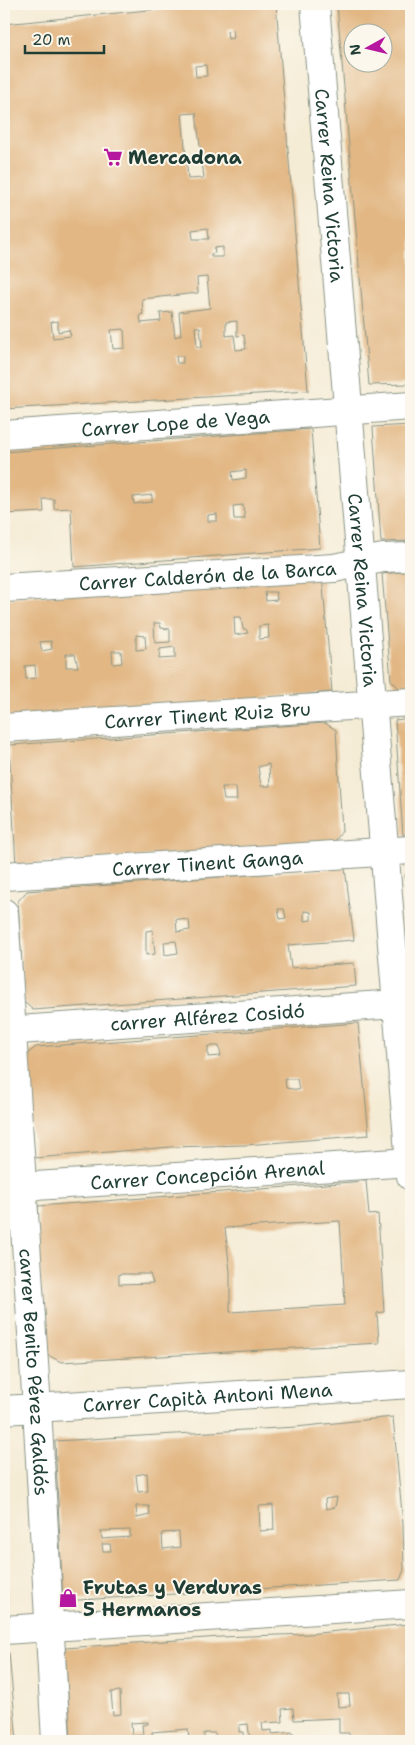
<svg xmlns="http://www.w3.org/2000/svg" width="415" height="1745" viewBox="0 0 415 1745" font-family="'Shantell Sans',sans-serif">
	<rect width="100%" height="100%" fill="#fbf7ec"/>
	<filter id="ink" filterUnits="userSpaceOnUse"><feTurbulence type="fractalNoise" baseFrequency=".02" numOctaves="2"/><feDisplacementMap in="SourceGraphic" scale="10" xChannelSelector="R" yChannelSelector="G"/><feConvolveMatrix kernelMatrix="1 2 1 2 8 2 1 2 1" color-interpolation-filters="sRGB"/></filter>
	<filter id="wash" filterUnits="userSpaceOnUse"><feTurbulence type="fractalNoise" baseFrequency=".0096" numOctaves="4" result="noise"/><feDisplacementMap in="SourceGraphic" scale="20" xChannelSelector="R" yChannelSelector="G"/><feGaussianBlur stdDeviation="1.12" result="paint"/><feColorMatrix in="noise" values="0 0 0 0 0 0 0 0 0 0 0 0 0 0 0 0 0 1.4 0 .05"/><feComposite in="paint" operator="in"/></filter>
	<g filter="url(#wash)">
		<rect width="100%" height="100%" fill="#f5ecd6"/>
		<g id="blocks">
			<path fill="#e2b784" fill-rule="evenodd" d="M210,4H276L308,391L4,409V24ZM233,30L234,38L228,39L227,31ZM206,65L207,76L196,77L195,66ZM196,113L204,178L188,179L182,114ZM208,228L209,239H193L192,230ZM223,247V257H211V254L215,253L214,248ZM207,277L210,308L179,312L181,335L175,337L172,312L160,313L161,321L141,323L140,315L143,314L142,299L198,293L197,278ZM58,321V332L69,330L71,336L53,338L51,322ZM237,321V336L244,335L246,349L236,350L234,335L226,336V322ZM195,327H200L202,347H197ZM124,329L125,348L113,349L111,330ZM176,356H183V363H177Z
				M337,4H411V384L369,385ZM352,32H382V62H352Z
				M411,425V541L381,542L373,427Z
				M311,429L320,548L74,567L71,508L54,509V499H43L44,512L4,514V452ZM246,470V478L233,480L232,472ZM152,495V502L134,504L133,497ZM243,505L245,519H234L233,506ZM217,514V521H208V515Z
				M411,571V689L401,690L391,680L382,574Z
				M322,575L332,692L14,720L5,711L4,599ZM265,592H276L277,600L266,601ZM234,617H241L243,629H246L248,633L235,635ZM154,623H160L161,628L170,629V642L155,643ZM268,625L269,638L259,639V626ZM136,635L145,636L146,649L136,650ZM51,641L52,649L42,651L40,642ZM175,647V658L159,659L160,649ZM112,651H121L122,663L113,664ZM66,654H75L78,667H66ZM35,665L36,678L26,679L25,666Z
				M411,718V835H403L395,720Z
				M325,723L336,730L342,831L334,843L16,865L9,745ZM269,764L270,786H261L258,767ZM222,787H236L237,800H224Z
				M345,868L354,940L288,945L291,968L354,963L356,986L33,1010L24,1002L18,901L27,891ZM278,909H284L286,918L280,919ZM304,911L311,912V920L304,921ZM176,919L189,920L190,930L177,932ZM153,930L155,954L146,955V931ZM176,941L178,953L165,955L164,942Z
				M411,869V918H410L405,875Z
				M358,1023L369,1135L246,1145L171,1147L34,1158L27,1054L36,1047ZM208,1046H219L221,1056L208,1057ZM285,1079H297L299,1090L286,1088Z
				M366,1181L369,1215L378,1214L384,1312L377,1313L379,1343L61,1362L46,1354L39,1264L38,1206ZM340,1221L345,1305L230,1312V1271L225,1228ZM119,1274H150L153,1283L119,1284Z
				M393,1417L403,1524L404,1570L400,1580L63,1601L55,1441L296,1427ZM147,1473L148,1491L138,1492L136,1475ZM337,1497L335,1507L326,1509L325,1499ZM273,1505L274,1530L260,1531L259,1506ZM136,1506H149L150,1515L137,1518ZM130,1530V1537L102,1539L101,1531ZM179,1532L180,1547L163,1549L162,1533ZM102,1544H110L111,1551H103Z
				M4,1561L8,1604H4Z
				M409,1624L411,1642V1741H350L349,1733H339V1718L294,1720L293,1708L282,1709L283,1722L262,1723L263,1731L272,1730V1734L293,1732V1741H250L248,1724L239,1725V1732H243L244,1741H208L216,1739L215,1733H204V1741H189L188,1729L152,1732V1741H71L65,1648L220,1637L308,1634ZM120,1691L121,1714L113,1715L111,1692ZM337,1694H349L350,1706L338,1707ZM148,1722V1724L142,1725L143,1735L132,1736L131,1723Z
				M4,1653H9L17,1741H4Z
				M164,1738H176L177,1741H164Z"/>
		</g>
	</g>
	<g filter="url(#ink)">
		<use href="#blocks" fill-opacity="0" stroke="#8a9485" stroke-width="1"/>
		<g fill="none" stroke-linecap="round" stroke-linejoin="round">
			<g stroke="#8a9485" stroke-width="30">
				<g id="minor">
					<path id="s1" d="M4,435L411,406"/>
					<path id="s2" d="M4,588L334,568L383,558L411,557"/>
					<path id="s3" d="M4,728L411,702"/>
					<path id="s4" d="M4,876L411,850"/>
					<path id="s5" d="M4,913L37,1408L56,1741"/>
					<path id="s6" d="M4,1031L411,1003"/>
					<path id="s7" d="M4,1188L411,1162"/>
					<path id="s8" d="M4,1410L411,1384"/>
					<path d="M4,1630L411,1604"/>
				</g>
			</g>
			<g stroke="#8a9485" stroke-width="30">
				<g id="major">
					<path id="s9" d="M315,4L411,1176"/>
				</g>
			</g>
			<use href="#minor" stroke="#fff" stroke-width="28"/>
			<use href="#major" stroke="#fff" stroke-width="28"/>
		</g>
	</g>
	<defs>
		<g id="supermarket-bare" transform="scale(1.5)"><path d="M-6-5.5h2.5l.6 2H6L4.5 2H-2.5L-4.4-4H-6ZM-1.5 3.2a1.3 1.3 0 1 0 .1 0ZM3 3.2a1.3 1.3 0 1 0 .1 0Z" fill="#b5179e" stroke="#fbf7ec" stroke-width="2.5" paint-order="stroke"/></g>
		<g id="shop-bare" transform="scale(1.5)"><path d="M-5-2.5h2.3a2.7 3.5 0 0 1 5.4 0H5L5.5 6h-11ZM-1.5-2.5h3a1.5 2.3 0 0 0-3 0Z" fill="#b5179e" stroke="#fbf7ec" stroke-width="2.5" paint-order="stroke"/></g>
	</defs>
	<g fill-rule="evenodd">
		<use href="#supermarket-bare" x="113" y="157"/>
		<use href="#shop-bare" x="68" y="1598"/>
	</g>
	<g text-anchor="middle" stroke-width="4" stroke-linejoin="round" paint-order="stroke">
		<g font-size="19" font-weight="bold" fill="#1f3d34" stroke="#fbf7ec" text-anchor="start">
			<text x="128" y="164">Mercadona</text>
			<text x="83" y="1594">Frutas y Verduras<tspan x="83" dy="22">5 Hermanos</tspan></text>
		</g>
		<g font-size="19" fill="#1f3d34" stroke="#fbf7ec">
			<text dy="7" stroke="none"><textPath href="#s9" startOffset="182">Carrer Reina Victoria</textPath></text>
			<text dy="7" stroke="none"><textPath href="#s1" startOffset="172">Carrer Lope de Vega</textPath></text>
			<text dy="7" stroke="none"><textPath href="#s2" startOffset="204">Carrer Calderón de la Barca</textPath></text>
			<text dy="7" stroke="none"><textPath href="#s9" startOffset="588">Carrer Reina Victoria</textPath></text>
			<text dy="7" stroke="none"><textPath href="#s3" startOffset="204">Carrer Tinent Ruiz Bru</textPath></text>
			<text dy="7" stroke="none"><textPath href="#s4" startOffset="204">Carrer Tinent Ganga</textPath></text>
			<text dy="7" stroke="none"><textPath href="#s6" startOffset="204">carrer Alférez Cosidó</textPath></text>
			<text dy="7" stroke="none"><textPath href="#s7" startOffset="204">Carrer Concepción Arenal</textPath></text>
			<text dy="7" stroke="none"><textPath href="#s5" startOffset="460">carrer Benito Pérez Galdós</textPath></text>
			<text dy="7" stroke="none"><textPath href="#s8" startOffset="204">Carrer Capità Antoni Mena</textPath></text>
		</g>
	</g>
	<rect width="415" height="1745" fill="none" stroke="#fbf7ec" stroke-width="20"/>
	<g transform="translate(368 48) rotate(262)"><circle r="24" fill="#fbf7ec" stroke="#a3ada2"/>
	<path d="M0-4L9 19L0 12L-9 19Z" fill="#b5179e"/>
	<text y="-8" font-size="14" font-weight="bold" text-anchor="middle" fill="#1f3d34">N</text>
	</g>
	<path d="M25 45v8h79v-8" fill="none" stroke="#1f3d34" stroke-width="2.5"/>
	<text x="32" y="45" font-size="15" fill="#1f3d34" stroke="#fbf7ec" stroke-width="4" paint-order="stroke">20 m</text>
</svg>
